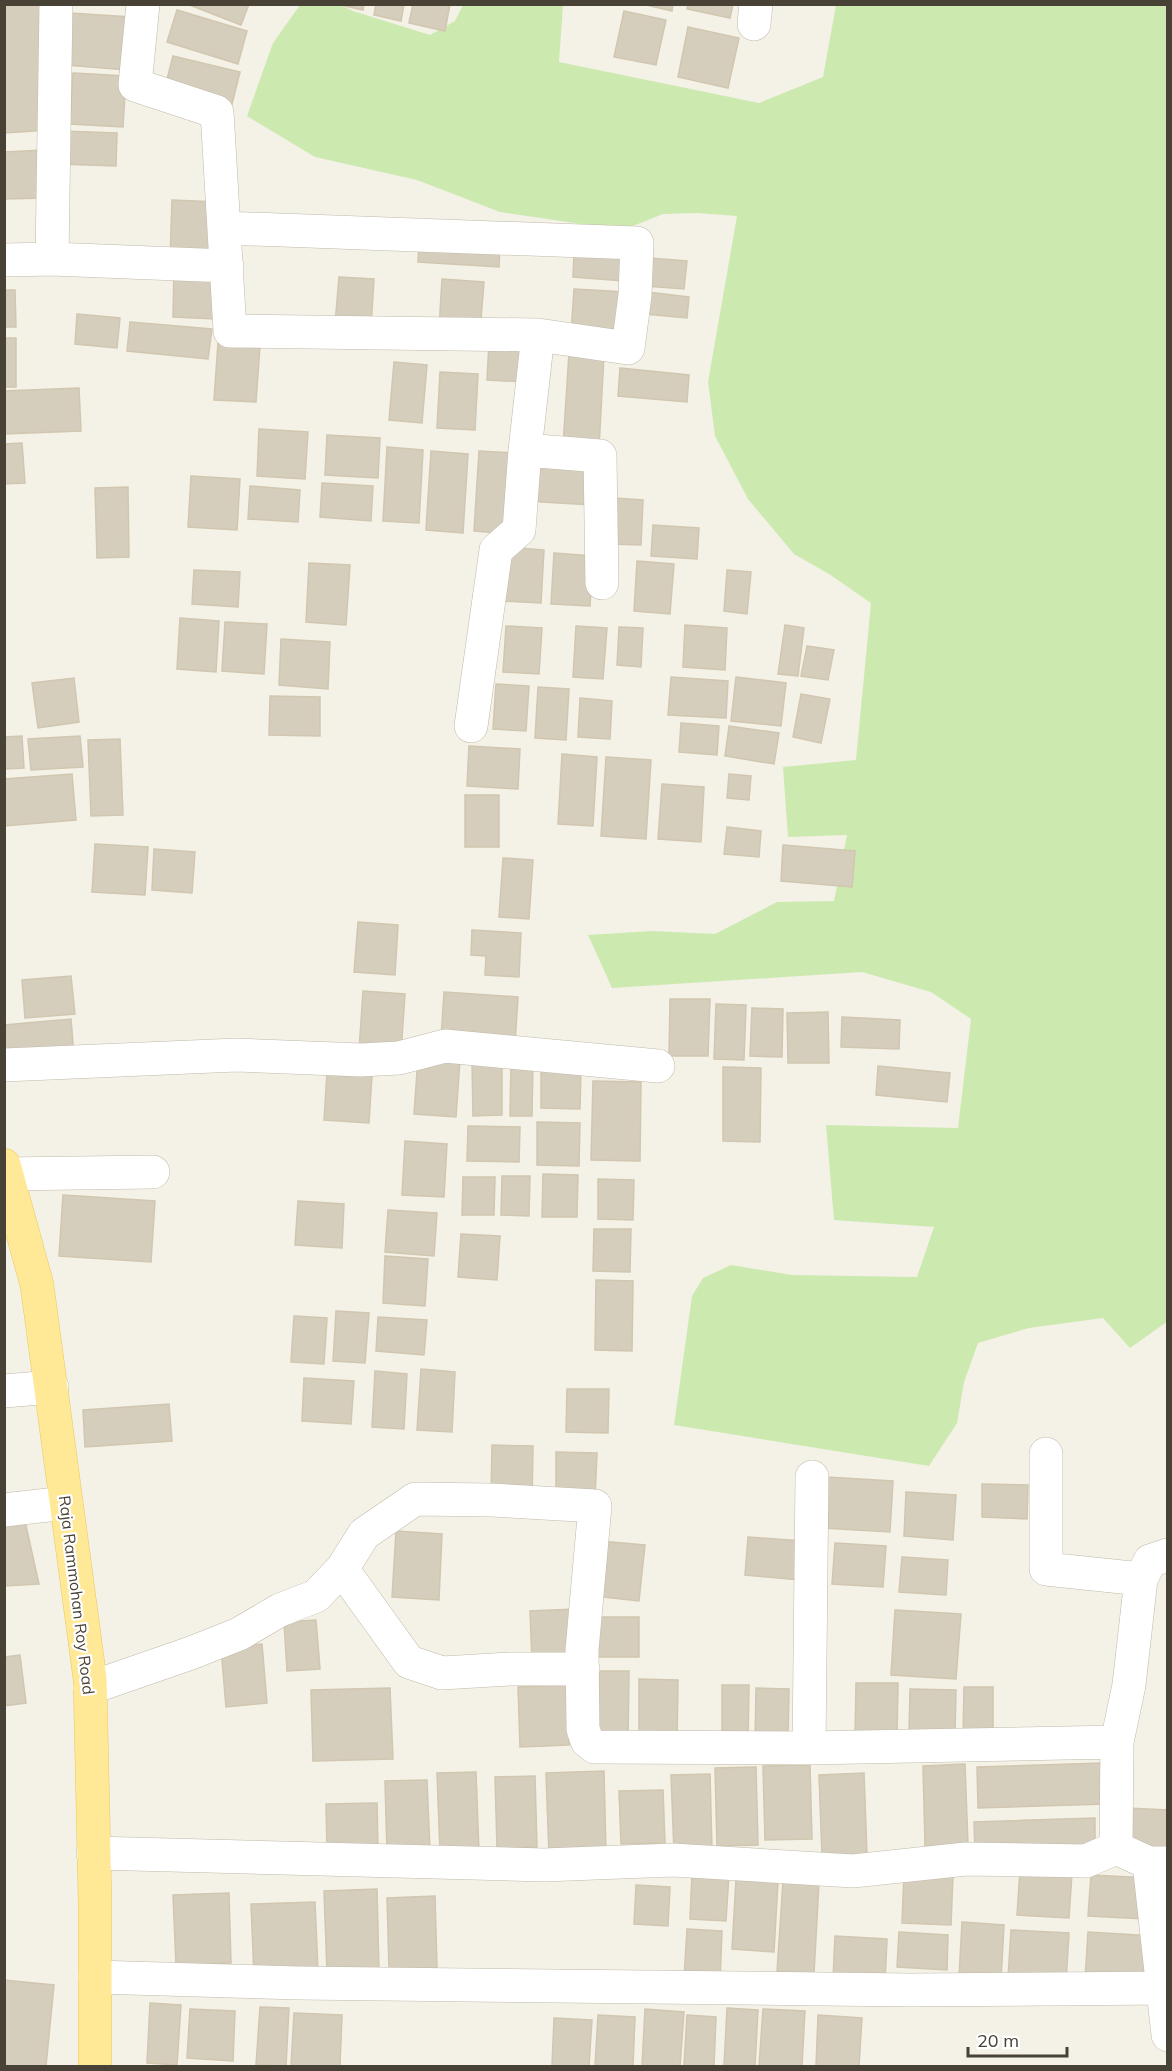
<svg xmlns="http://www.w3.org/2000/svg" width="1172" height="2071" viewBox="0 0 1172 2071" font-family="Mulish,sans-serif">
	<rect width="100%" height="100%" fill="#f4f1e7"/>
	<path fill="#cceaaf" d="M300,5H340L353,11L430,35L455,21L463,5H563L559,62L759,103L823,77L836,5H1167L1168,1321L1130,1348L1103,1318L1029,1328L978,1343L964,1382L957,1423L929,1466L674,1425L692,1296L703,1278L731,1265L792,1275L917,1277L934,1227L834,1220L826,1125L958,1128L971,1019L931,992L862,972L612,988L588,935L652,931L715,934L777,902L834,901L847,835L788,837L783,767L856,760L871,603L829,574L794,554L748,499L715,436L708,382L737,216L697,213L663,214L623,230L500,212L417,180L315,157L247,116L273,43Z"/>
	<path fill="#d6cebc" stroke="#d1c6af" stroke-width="1.5" d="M4,4H40L49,130L4,133Z
		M187,4H249L241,25Z
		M336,4H364L363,10Z
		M376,4H404L401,21L374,15Z
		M413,4H450L445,31L409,23Z
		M642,4H673L672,11Z
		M688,4H733L730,18L687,9Z
		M177,10L247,31L238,64L167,42Z
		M624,11L666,20L656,65L614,57Z
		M70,13L131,17L127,70L66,65Z
		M688,27L739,38L728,88L678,77Z
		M173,56L240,72L231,108L164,91Z
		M73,73L126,76L123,127L70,124Z
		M61,131L117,133L116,166L60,164Z
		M44,150L45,198L4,199V152Z
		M172,200L218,202L215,262L170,260Z
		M419,240L500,246L499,267L418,262Z
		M574,253L625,257L624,281L573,277Z
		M649,258L687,261L684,289L646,286Z
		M174,267L218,268L216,319L173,317Z
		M339,277L374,279L371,326L335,324Z
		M442,279L484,282L480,332L439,329Z
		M574,289L626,292L623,337L571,334Z
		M4,290H15L16,327H4Z
		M647,292L689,297L687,318L645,314Z
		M77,314L120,318L117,348L75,344Z
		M130,322L212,329L208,359L127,351Z
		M4,338H16V387H4Z
		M218,343L260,346L256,402L214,400Z
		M489,343L527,345L525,382L487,380Z
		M569,353L604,355L599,448L563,446Z
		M394,362L427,365L422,423L389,420Z
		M620,368L689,375L687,402L618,396Z
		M440,372L478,374L475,430L437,428Z
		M79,388L81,431L4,434V391Z
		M259,429L308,432L305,479L257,476Z
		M327,435L380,438L378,478L325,475Z
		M22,443L25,483L4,484V444Z
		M387,447L423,450L419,523L383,521Z
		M431,451L468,454L463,533L426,530Z
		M479,451L516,453L512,534L474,531Z
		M528,463L594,467L592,505L526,501Z
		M191,476L240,479L237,530L188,527Z
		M322,483L373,486L371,521L320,517Z
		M250,486L300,490L298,522L248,519Z
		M128,487L129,557L97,558L95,488Z
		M614,498L643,500L641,545L611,544Z
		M653,525L699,528L697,559L651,556Z
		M504,547L544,550L541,603L501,601Z
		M554,553L593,556L590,606L551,604Z
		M637,561L674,564L670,614L634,611Z
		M309,563L350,565L346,625L306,622Z
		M194,570L240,572L238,607L192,604Z
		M727,570L751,572L747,614L724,611Z
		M180,618L219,621L216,672L177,669Z
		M225,622L267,624L264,674L222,671Z
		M685,625L727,628L725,670L683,667Z
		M785,625L804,628L798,676L778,674Z
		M506,626L542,628L539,674L503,672Z
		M576,626L607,628L603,679L573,677Z
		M619,627L643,628L641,667L617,665Z
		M281,639L330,642L328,689L279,685Z
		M807,646L834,650L828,680L801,676Z
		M671,677L728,681L726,718L668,715Z
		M736,677L786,683L781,726L731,721Z
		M74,678L79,722L38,728L32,683Z
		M496,684L529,686L526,731L493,729Z
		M538,687L569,689L566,740L535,738Z
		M801,694L830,699L821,743L793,737Z
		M270,696L320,697V736L269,735Z
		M580,698L612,701L610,739L578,737Z
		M681,723L719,726L717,755L679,752Z
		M729,726L779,733L774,764L725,756Z
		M22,736L24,768L4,769V737Z
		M80,736L83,767L31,770L28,739Z
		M120,739L123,815L91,816L88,740Z
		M469,746L520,749L518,789L467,786Z
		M562,754L597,757L593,826L558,824Z
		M606,757L651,760L646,839L601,836Z
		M72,774L76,820L4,826V779Z
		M729,774L751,776L749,800L727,798Z
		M662,784L704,787L701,842L658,839Z
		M465,795H499V847H465Z
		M727,827L761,831L759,857L724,854Z
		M95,844L148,847L145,895L92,892Z
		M783,845L855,851L852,887L781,881Z
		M154,849L195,852L192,893L152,890Z
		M503,858L533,860L529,919L499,917Z
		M358,922L398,925L395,975L354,972Z
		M472,930L521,933L519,977L485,975L486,956L471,955Z
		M71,976L75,1014L25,1018L22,980Z
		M363,991L405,994L401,1053L359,1051Z
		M444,992L518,997L515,1044L441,1039Z
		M670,999H710L708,1056H669Z
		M716,1004L746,1005L744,1060L714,1059Z
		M752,1008L783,1009L782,1057L750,1056Z
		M828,1012L829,1063H788L787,1013Z
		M842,1017L900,1020L899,1049L841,1047Z
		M71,1019L74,1055L4,1050V1025Z
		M418,1057L460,1060L456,1117L414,1114Z
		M511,1060L533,1061L532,1116H510Z
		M472,1061H502V1115L473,1116Z
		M878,1066L950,1073L947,1102L876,1095Z
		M541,1067L581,1068L580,1109L541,1108Z
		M723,1067L761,1068L760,1142L723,1141Z
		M327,1072L372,1075L369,1123L324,1120Z
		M593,1081L641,1082L640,1161L591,1160Z
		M537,1122L580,1123L579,1166L537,1165Z
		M468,1126L520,1127L519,1162L467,1161Z
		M405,1141L447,1144L444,1197L402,1195Z
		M543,1174L578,1175L577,1217H542Z
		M502,1176H530L529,1216L501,1215Z
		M463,1177H495L494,1215H462Z
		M598,1179L634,1180L633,1220L598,1219Z
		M63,1195L155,1201L151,1262L59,1256Z
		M298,1201L344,1204L342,1248L295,1245Z
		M388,1210L437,1213L434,1256L385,1252Z
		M594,1229H631L630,1272L593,1271Z
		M461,1234L500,1236L497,1280L458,1277Z
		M385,1256L428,1259L425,1306L383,1303Z
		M596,1280L633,1281L632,1351L595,1350Z
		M336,1311L369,1313L365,1363L333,1361Z
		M294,1316L327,1318L324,1364L291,1362Z
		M378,1317L427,1320L424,1355L376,1351Z
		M421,1369L455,1372L452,1432L417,1430Z
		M375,1371L407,1374L404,1429L372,1427Z
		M304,1378L354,1381L351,1424L302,1421Z
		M567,1389H609L608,1433L566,1432Z
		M169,1404L172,1441L85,1447L83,1410Z
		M492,1445L533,1446L532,1501L491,1498Z
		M556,1452L597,1453L595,1498L556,1499Z
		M826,1477L893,1481L890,1532L823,1528Z
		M982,1484L1028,1485L1027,1519L982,1517Z
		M906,1492L956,1495L953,1540L904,1536Z
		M25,1521L39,1584L4,1586V1524Z
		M396,1531L442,1534L439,1600L392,1597Z
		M748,1537L803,1541L799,1580L745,1575Z
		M600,1541L645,1545L639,1601L595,1596Z
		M835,1543L886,1546L883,1587L832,1584Z
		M902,1557L948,1560L946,1595L899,1592Z
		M575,1609L577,1660L532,1662L530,1611Z
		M895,1610L961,1614L956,1679L891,1675Z
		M594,1617H639V1657H595Z
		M316,1620L320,1669L287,1671L284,1622Z
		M262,1644L267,1703L226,1707L221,1648Z
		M20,1655L26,1703L4,1706V1657Z
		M594,1671H629L628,1742H594Z
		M639,1679L678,1680L677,1742L639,1741Z
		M856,1683H898L897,1740L855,1739Z
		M568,1685L569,1745L520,1747L518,1687Z
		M722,1685H749L748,1744H722Z
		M964,1687H993V1738H963Z
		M390,1688L393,1759L313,1761L311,1690Z
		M756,1688L789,1689L788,1742H755Z
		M910,1689L956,1690L955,1735L909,1734Z
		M1103,1763L1105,1804L978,1808L977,1767Z
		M965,1764L968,1845L925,1846L923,1766Z
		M810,1765L812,1839L765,1840L763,1766Z
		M756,1767L758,1845L717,1846L715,1768Z
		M604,1771L606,1854L549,1855L546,1773Z
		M476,1772L479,1852L440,1853L437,1773Z
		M864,1773L867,1855L822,1856L819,1775Z
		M710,1774L712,1850L674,1852L671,1775Z
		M535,1776L537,1847L497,1848L495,1777Z
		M427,1780L430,1851L387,1852L385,1781Z
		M663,1790L665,1843L621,1844L619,1791Z
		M377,1803L378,1850L327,1852L326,1804Z
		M1126,1808L1168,1810V1851L1124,1848Z
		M1095,1818V1851L975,1855L974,1822Z
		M1020,1870L1072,1873L1069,1918L1017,1915Z
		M692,1872L729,1874L726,1921L690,1919Z
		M904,1872L953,1875L951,1925L902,1923Z
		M1091,1875L1148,1878L1145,1919L1088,1916Z
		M736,1880L778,1882L774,1952L732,1949Z
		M783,1881L819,1883L814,1974L777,1972Z
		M636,1885L670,1887L668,1926L634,1924Z
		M377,1889L379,1972L327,1973L324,1891Z
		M229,1893L231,1963L176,1965L173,1895Z
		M435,1896L437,1968L389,1969L387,1898Z
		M315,1902L318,1972L254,1975L251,1904Z
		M962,1922L1004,1925L1001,1980L959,1977Z
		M687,1929L722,1931L720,1982L684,1979Z
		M1011,1930L1069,1933L1066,1982L1008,1978Z
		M899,1932L948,1935L947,1970L897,1967Z
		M1088,1932L1154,1936L1151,1984L1085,1980Z
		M835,1936L887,1939L885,1982L833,1979Z
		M4,1980L54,1985L46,2066H4Z
		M150,2003L181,2005L177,2065L147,2063Z
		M260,2007L289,2008L286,2066L256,2065Z
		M727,2008L758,2010L755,2066H724Z
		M190,2009L235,2011L233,2061L187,2058Z
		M645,2009L684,2012L680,2066H642Z
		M763,2009L805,2011L802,2066H759Z
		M294,2013L342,2015L340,2066H291Z
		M598,2015L635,2017L633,2066H595Z
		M687,2015L716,2017L714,2066H684Z
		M818,2015L862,2018L859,2066H816Z
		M554,2018L592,2020L589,2066H552Z"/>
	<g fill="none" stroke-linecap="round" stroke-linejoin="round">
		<g stroke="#c0baaa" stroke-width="34">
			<path id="minor" d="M56,4L52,259L227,266
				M143,4L135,85L217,112L230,331L538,335L525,450L519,530L496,550L471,726
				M754,24L756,4
				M224,228L637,243L635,295L628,348L538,335
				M4,260L52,259
				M525,450L600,456L602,583
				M4,1065L237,1055L361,1060L399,1058L445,1046L658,1066
				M4,1174L153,1172
				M4,1391L52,1387
				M1046,1454V1569L1141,1579
				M4,1510L66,1503
				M342,1569L409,1662L442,1673L510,1669H583
				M90,1688L191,1653L239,1634L280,1610L316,1596L342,1569L364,1534L415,1499L491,1500L595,1506L582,1650L583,1729L587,1741L595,1747L809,1748L1117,1742
				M809,1748L812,1477
				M1116,1848L1117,1742L1129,1685L1141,1579L1150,1561L1168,1555
				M93,1853L544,1865L673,1860L853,1871L966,1859L1086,1861L1116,1848L1149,1863H1168
				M1149,1863L1168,2035
				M95,1977L299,1983L909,1990L1168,1988"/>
		</g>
		<g stroke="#e8c862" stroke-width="34">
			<path id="major" d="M4,1165L37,1285L90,1679L95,1901V2066"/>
		</g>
		<use href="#minor" stroke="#fff" stroke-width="33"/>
		<use href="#major" stroke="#ffe896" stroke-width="33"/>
	</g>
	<g text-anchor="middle" stroke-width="4.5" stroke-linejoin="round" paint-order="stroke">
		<g font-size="16" fill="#484236" stroke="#fff">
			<text transform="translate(77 1595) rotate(83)" y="6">Raja Rammohan Roy Road</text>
		</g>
	</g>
	<rect width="1172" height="2071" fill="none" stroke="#484236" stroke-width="12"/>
	<path d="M968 2047v9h99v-9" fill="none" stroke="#484236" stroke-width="3"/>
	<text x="977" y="2047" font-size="18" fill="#484236" stroke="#ffffff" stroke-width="4.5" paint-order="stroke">20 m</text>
</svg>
